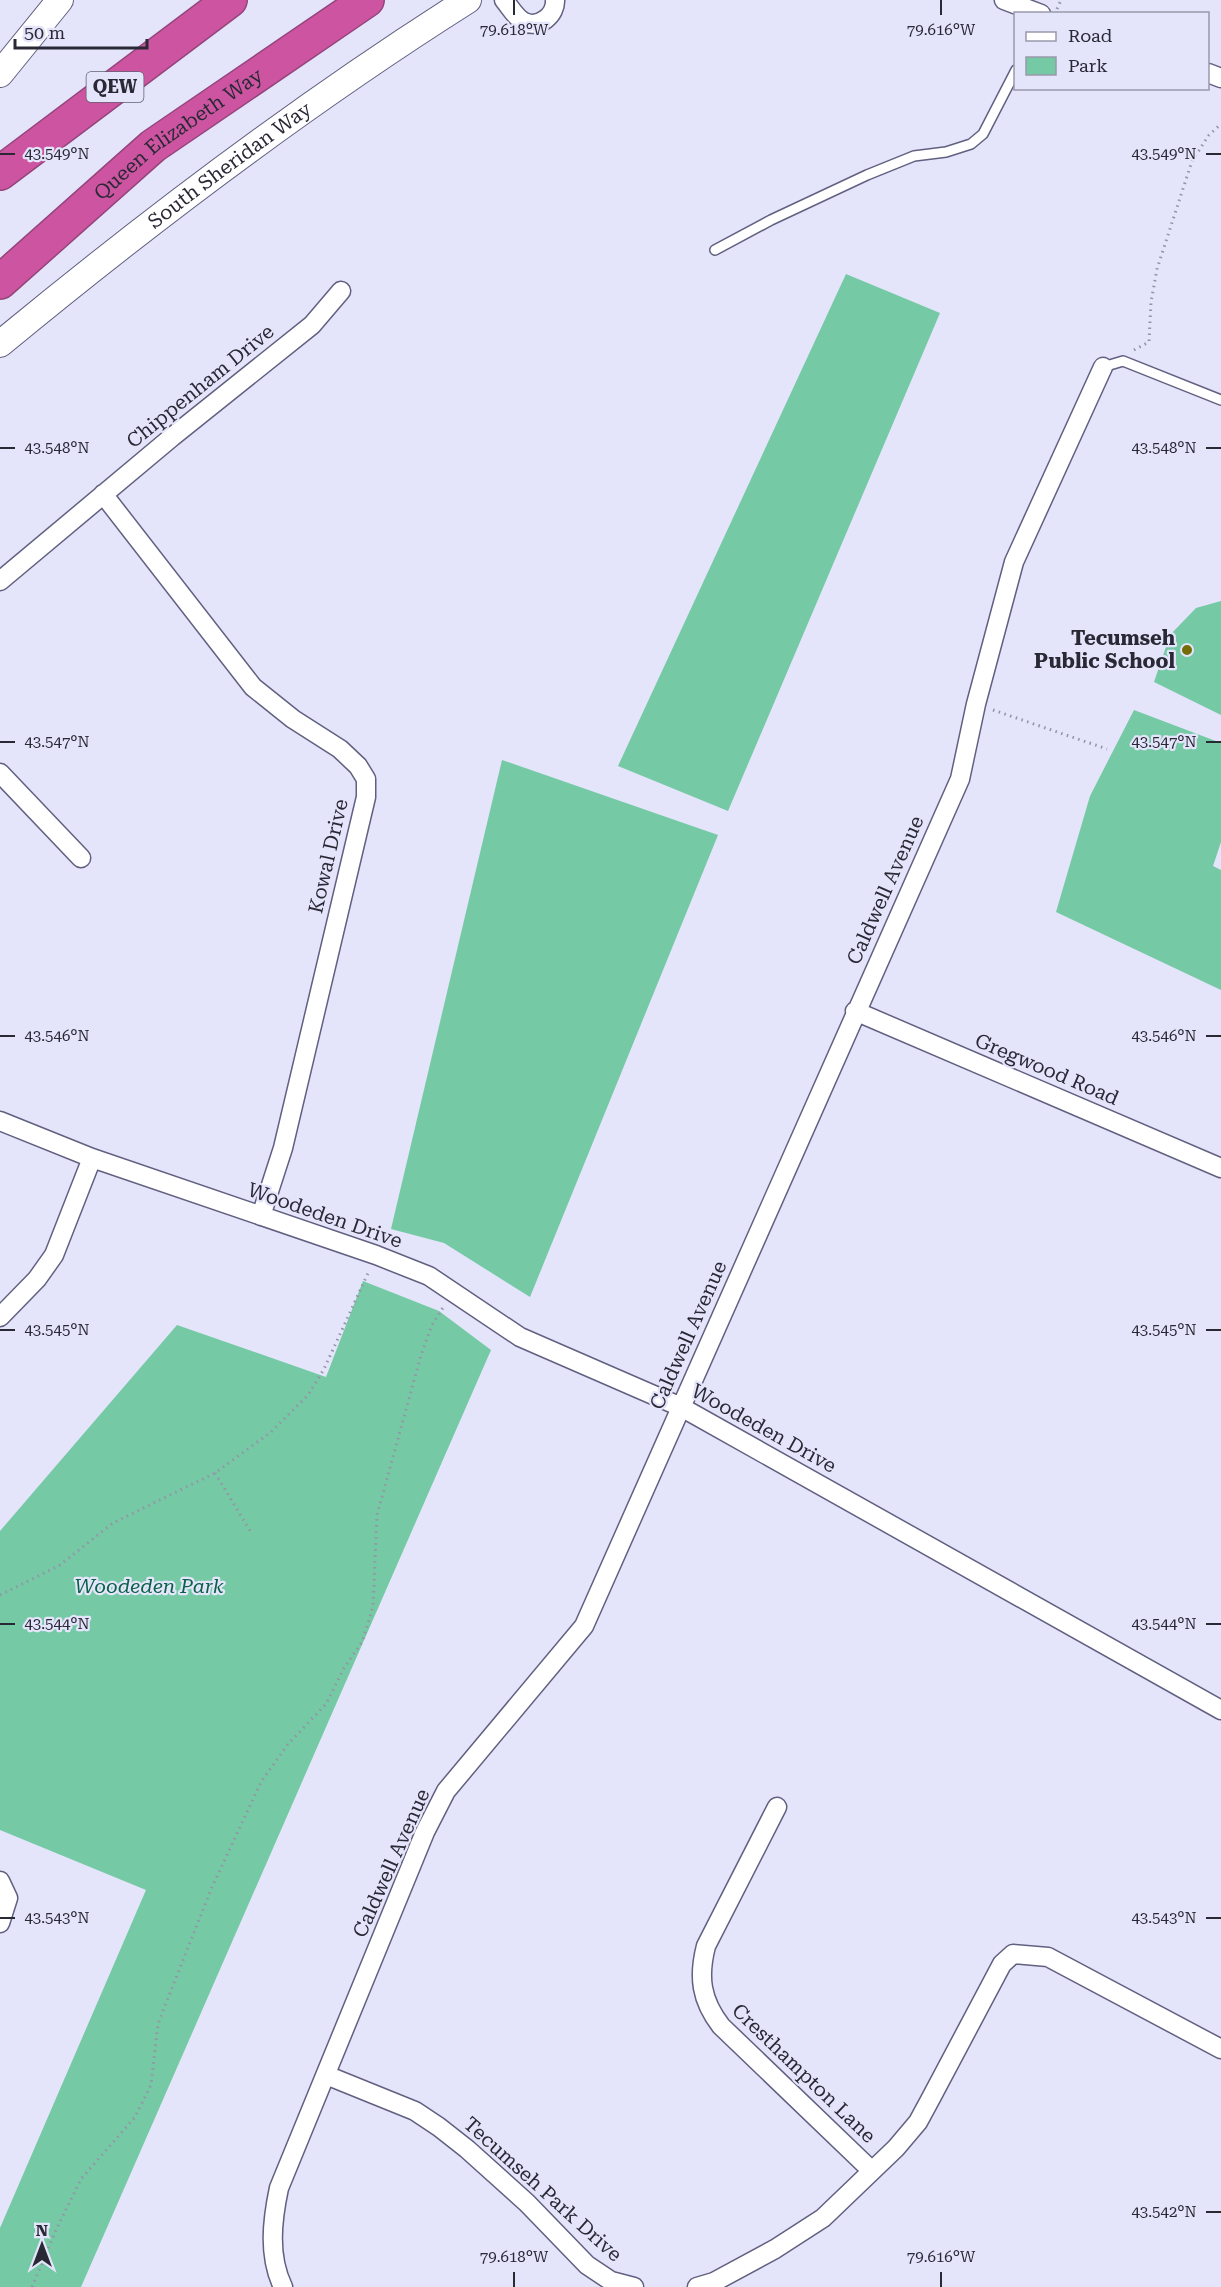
<svg xmlns="http://www.w3.org/2000/svg" width="1221" height="2287" viewBox="0 0 1221 2287" font-family="'Roboto Serif',serif">
	<rect width="100%" height="100%" fill="#e4e4fb"/>
	<path fill="#75caa5" d="M846,274L940,313L728,811L618,766Z
		M1221,601V715L1154,682L1170,635L1196,608Z
		M1134,710L1221,743V842L1213,866L1221,870V990L1056,912L1090,796Z
		M502,760L718,835L530,1297L444,1243L391,1229Z
		M363,1281L439,1311L491,1350L81,2287H0V2228L146,1890L0,1830V1531L177,1325L326,1377Z"/>
	<g fill="none" stroke-linecap="round" stroke-linejoin="round">
		<g stroke="#616080" stroke-width="12">
			<path id="lane" d="M715,250L771,220L867,175L914,156L946,152L971,144L983,134L1016,70
				M1103,367L1123,361L1221,400"/>
		</g>
		<g stroke="#616080" stroke-width="21">
			<path id="street" d="M504,0C510,7 516,18 524,22C539,29 556,15 555,0
				M1004,0L1041,14
				M1208,73L1221,78
				M103,494L253,687L293,719L340,749L358,766L366,779V797L283,1148L261,1216
				M0,581L172,437L312,325L341,291
				M0,773L81,858
				M855,1011L1221,1168
				M0,1121L92,1158L376,1255L429,1276L520,1337L681,1407L1221,1710
				M0,1317L37,1279L54,1255L92,1158
				M777,1807L706,1946C698,1977 701,2000 721,2026L872,2171
				M0,1881L8,1898L0,1923
				M326,2075L415,2111L439,2127L467,2149L527,2203L587,2265L611,2281L634,2287
				M283,2287C268,2256 272,2221 279,2188L425,1832L446,1791L584,1626L960,779L976,704L1014,562L1103,367
				M697,2287L714,2282L775,2249L823,2218L896,2148L918,2122L931,2098L1002,1964L1013,1954L1048,1957L1221,2049"/>
		</g>
		<g stroke="#616080" stroke-width="28">
			<g id="secondary">
				<path d="M0,74L60,0"/>
				<path id="s1" d="M0,344C149,221 305,103 468,0"/>
			</g>
		</g>
		<g stroke="#94457b" stroke-width="36">
			<g id="highway">
				<path d="M0,173L230,0"/>
				<path id="s2" d="M0,282L153,146L367,0"/>
			</g>
		</g>
		<path stroke="#9494a6" stroke-width="3" stroke-dasharray="1.5 4.5" stroke-linecap="butt" d="M1057,9L1061,0
			M1134,350L1149,342L1151,302L1157,269L1192,161L1209,135L1221,124
			M993,710L1107,749
			M215,1473L252,1534
			M0,1595L60,1565L113,1523L215,1473L271,1432L308,1395L324,1369L369,1271
			M32,2287L56,2230L81,2179L135,2117L151,2085L158,2024L166,2003L212,1887L261,1782L288,1744L326,1704L344,1668L362,1642L373,1607L377,1515L421,1355L432,1325L444,1306"/>
		<use href="#lane" stroke="#fff" stroke-width="9"/>
		<use href="#street" stroke="#fff" stroke-width="18"/>
		<use href="#secondary" stroke="#fff" stroke-width="26"/>
		<use href="#highway" stroke="#cd54a0" stroke-width="33"/>
	</g>
	<path fill="none" stroke="#292936" stroke-width="2" d="M514,0V15M941,0V15M0,154H15M1206,154H1221M0,448H15M1206,448H1221M0,742H15M1206,742H1221M0,1036H15M1206,1036H1221M0,1330H15M1206,1330H1221M0,1624H15M1206,1624H1221M0,1918H15M1206,1918H1221M1206,2212H1221M514,2272V2287M941,2272V2287"/>
	<circle fill="#736c07" stroke="#e4e4fb" stroke-width="2" cx="1187" cy="650" r="6"/>
	<g text-anchor="middle" stroke-width="4.5" stroke-linejoin="round" paint-order="stroke">
		<rect fill="#e4e4fb" stroke="#616171" stroke-width="1.5" x="86.5" y="72" width="57" height="30" rx="4.5"/>
		<g font-size="18" font-weight="bold" fill="#292936">
			<text x="115" y="93">QEW</text>
		</g>
		<g font-size="20" fill="#292936" stroke="#e4e4fb">
			<text dy="7" stroke="none"><textPath href="#s2" startOffset="232">Queen Elizabeth Way</textPath></text>
			<text dy="7" stroke="none"><textPath href="#s1" startOffset="291">South Sheridan Way</textPath></text>
			<text transform="translate(200 386) rotate(-39)" y="7">Chippenham Drive</text>
			<text transform="translate(328 856) rotate(-77)" y="7">Kowal Drive</text>
			<text transform="translate(885 890) rotate(-66)" y="7">Caldwell Avenue</text>
			<text transform="translate(1047 1069) rotate(23)" y="7">Gregwood Road</text>
			<text transform="translate(325 1215) rotate(19)" y="7">Woodeden Drive</text>
			<text transform="translate(688 1335) rotate(-66)" y="7">Caldwell Avenue</text>
			<text transform="translate(764 1428) rotate(29)" y="7">Woodeden Drive</text>
			<text transform="translate(391 1863) rotate(-66)" y="7">Caldwell Avenue</text>
			<text transform="translate(804 2073) rotate(44)" y="7">Cresthampton Lane</text>
			<text transform="translate(543 2189) rotate(42)" y="7">Tecumseh Park Drive</text>
		</g>
		<g font-size="20" font-weight="bold" fill="#292936" stroke="#e4e4fb" text-anchor="end">
			<text x="1175" y="645">Tecumseh<tspan x="1175" dy="23">Public School</tspan></text>
		</g>
		<g font-size="20" font-style="italic" fill="#0a6246" stroke="#e4e4fb">
			<text x="149" y="1593">Woodeden Park</text>
		</g>
	</g>
	<g font-size="15" text-anchor="middle" fill="#292936" stroke="#e4e4fb" stroke-width="4.5" stroke-linejoin="round" paint-order="stroke">
		<text x="514" y="35">79.618°W</text>
		<text x="941" y="35">79.616°W</text>
		<text x="57" y="159">43.549°N</text>
		<text x="1164" y="159">43.549°N</text>
		<text x="57" y="453">43.548°N</text>
		<text x="1164" y="453">43.548°N</text>
		<text x="57" y="747">43.547°N</text>
		<text x="1164" y="747">43.547°N</text>
		<text x="57" y="1041">43.546°N</text>
		<text x="1164" y="1041">43.546°N</text>
		<text x="57" y="1335">43.545°N</text>
		<text x="1164" y="1335">43.545°N</text>
		<text x="57" y="1629">43.544°N</text>
		<text x="1164" y="1629">43.544°N</text>
		<text x="57" y="1923">43.543°N</text>
		<text x="1164" y="1923">43.543°N</text>
		<text x="1164" y="2217">43.542°N</text>
		<text x="514" y="2262">79.618°W</text>
		<text x="941" y="2262">79.616°W</text>
	</g>
	<rect x="1014" y="12" width="195" height="78" fill="#e4e4fb" stroke="#9999ac" stroke-width="1.5"/>
	<rect x="1026" y="32" width="30" height="9" fill="#ffffff" stroke="#9999ac" stroke-width="1.5"/>
	<text x="1068" y="42" font-size="18" fill="#292936">Road</text>
	<rect x="1026" y="57" width="30" height="18" fill="#75caa5" stroke="#9999ac" stroke-width="1.5"/>
	<text x="1068" y="72" font-size="18" fill="#292936">Park</text>
	<g transform="translate(42 2245)" stroke="#e4e4fb" stroke-width="4.5" paint-order="stroke">
	<path d="M0-4.5L10 22L0 15L-10 22Z" fill="#292936"/>
	<text y="-9" font-size="16" font-weight="bold" text-anchor="middle" fill="#292936">N</text>
	</g>
	<path d="M15 39v9h132v-9" fill="none" stroke="#292936" stroke-width="3"/>
	<text x="24" y="39" font-size="18" fill="#292936" stroke="#e4e4fb" stroke-width="4.5" paint-order="stroke">50 m</text>
</svg>
